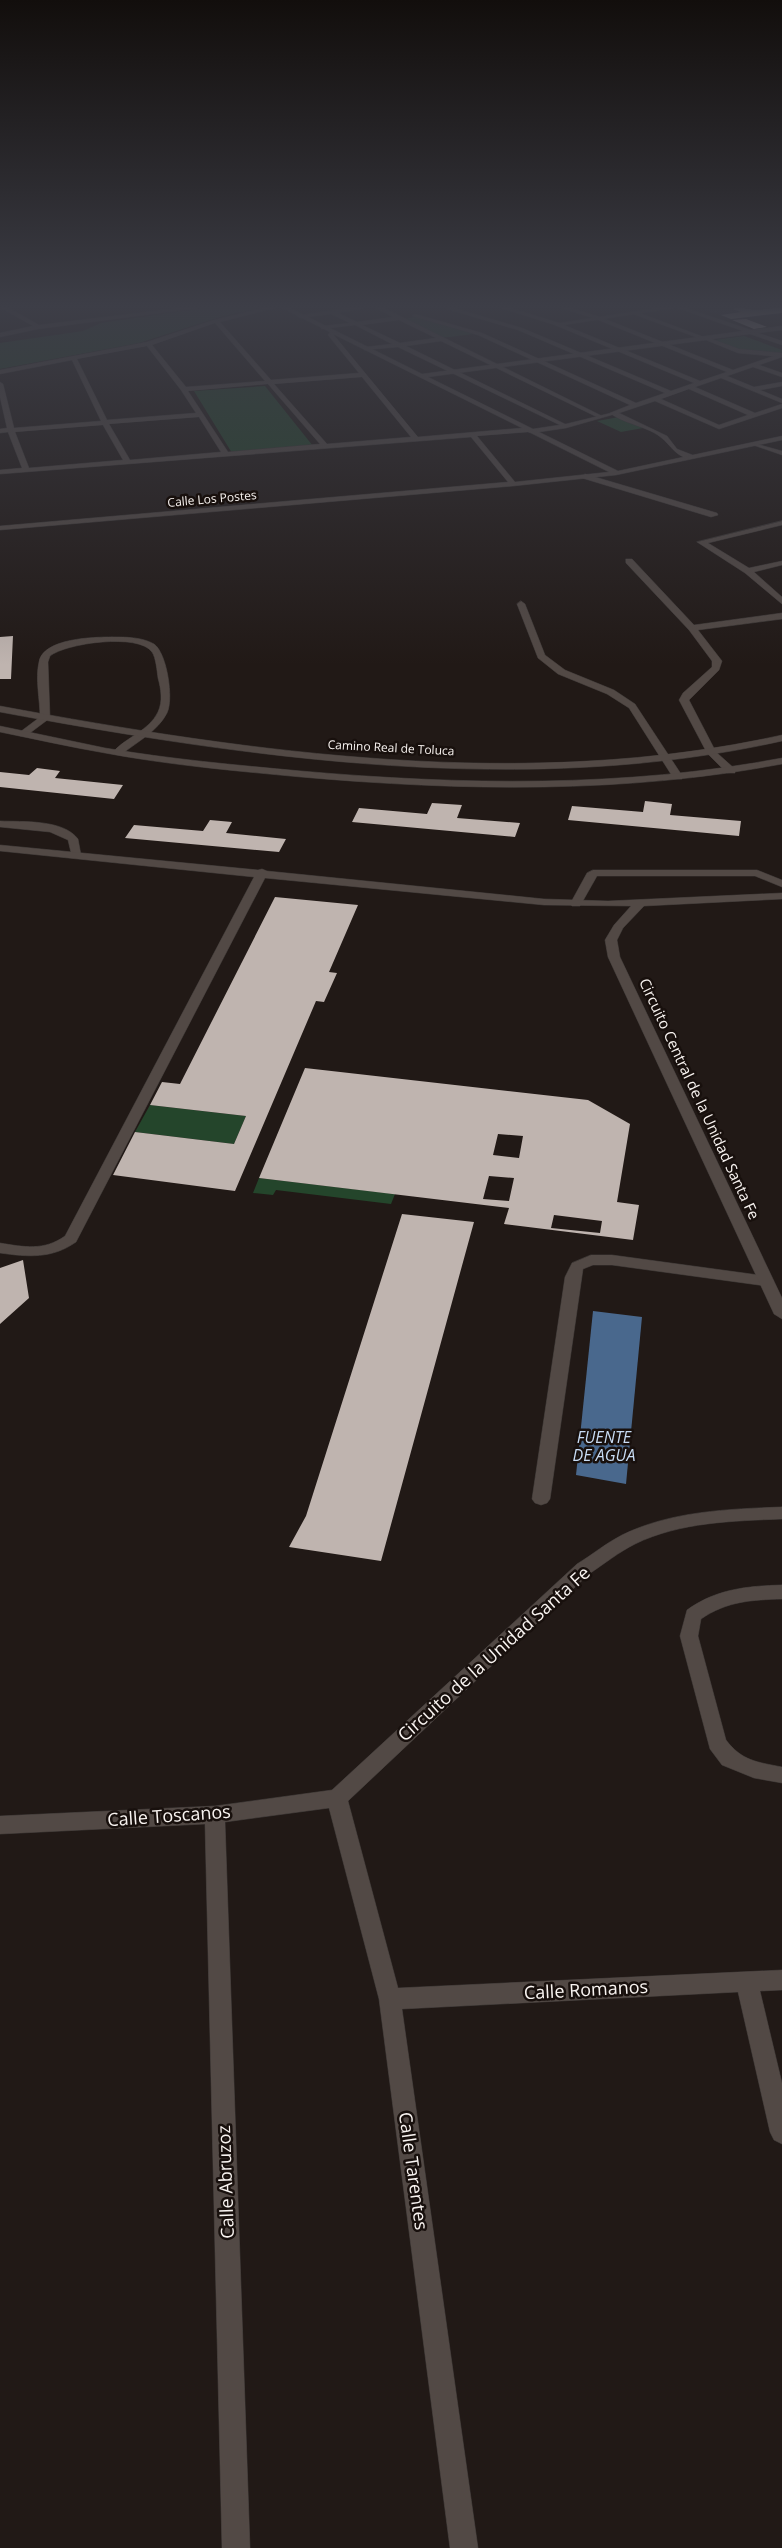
<svg xmlns="http://www.w3.org/2000/svg" width="782" height="2548" viewBox="0 0 782 2548" font-family="'Open Sans',sans-serif">
	<rect width="100%" height="100%" fill="#211916"/>
	<path fill="#241f2f" d="M700,308H782V314L732,320Z"/>
	<path fill="#24452b" d="M204,308H258L220,317L139,343L0,369V343L83,331L101,323Z
		M415,317L474,334L441,338L403,319Z
		M744,336L782,350V354L739,350L715,340Z
		M265,386L313,446L232,453L194,391Z
		M619,417L643,428L621,432L597,421Z
		M150,1105L246,1116L234,1144L135,1132Z
		M259,1178L395,1194L391,1204L276,1190L273,1195L253,1193Z"/>
	<path fill="#49688d" d="M593,1311L642,1317L626,1484L576,1475Z"/>
	<path fill="#bfb4af" fill-rule="evenodd" d="M738,308L756,310L782,308V313L731,319L721,315L741,312L733,309Z
		M746,319L767,327L754,329L732,320Z
		M13,636L11,679H0V637Z
		M37,768L60,771L55,778L123,785L114,799L0,787V772L29,775Z
		M645,801L672,804L670,815L741,821L739,836L568,820L572,806L643,812Z
		M432,803L462,805L457,818L520,823L515,837L352,822L359,808L427,814Z
		M210,820L232,822L226,833L286,839L279,852L125,838L134,825L203,831Z
		M275,897L358,905L329,972L337,973L324,1002L316,1001L235,1191L113,1175L135,1132L234,1144L246,1116L150,1105L162,1082L180,1084Z
		M305,1068L588,1100L630,1124L617,1202L639,1205L633,1240L504,1224L509,1208L259,1178ZM498,1134L523,1136L519,1158L493,1155ZM489,1176L514,1178L509,1201L483,1199ZM554,1215L602,1221L600,1233L551,1228Z
		M402,1214L474,1222L381,1561L289,1547L306,1516Z
		M23,1260L29,1298L0,1324V1268Z"/>
	<g fill="none" stroke-linecap="round" stroke-linejoin="round">
		<g stroke="#3a3533" stroke-width="1">
			<path id="lane" d="M346,308H364L338,313L357,322L393,317L376,308H384L602,416L597,417L441,341L406,346L569,426L564,427L398,347L364,350L366,347L392,344L355,325L321,329L323,326L350,323L331,314L300,318L297,316ZM399,320L436,338L400,343L362,325Z
				M454,308L522,328L671,391L694,383L555,325L501,308H511L559,323L700,381L727,372L596,319L561,308H571L600,317L733,370L782,353V357L759,365L782,373V377L753,367L727,376L754,387L782,382V386L760,390L782,399V403L721,378L695,387L755,413L782,404V408L719,429L655,401L619,413L667,436L677,449L695,456C682,464 671,446 663,439C649,426 625,425 610,413L630,405L478,335L412,316L415,314L482,333L636,403L665,393L518,330L447,309ZM689,389L748,415L719,425L661,399Z
				M633,312H637L709,339L704,340L633,314Z
				M753,443L782,451V455L753,445Z
				M585,474L717,513L718,515L711,517L582,478Z
				M782,521V525L708,543L749,568L782,561V565L754,572L782,597V604L745,573L697,542Z
				M626,559H632L694,625L782,613V619L698,630L722,661L719,670L689,700L716,752L735,769V773H727L707,753L679,700L683,693L712,667V661L689,630L626,563Z
				M521,601L525,604L545,655L565,670L614,690L635,704L683,777L682,779H674L629,708L607,694L558,674L538,658L517,604Z
				M112,637C126,637 142,637 154,644C167,653 174,699 167,713C158,731 137,742 122,754L113,752C126,737 149,731 158,712C163,701 161,689 158,678C157,671 156,658 152,652C139,633 66,643 50,656L48,662L50,718L26,736H20V732L40,717C40,700 35,679 39,662C43,638 94,637 112,637Z
				M0,821C23,822 63,819 78,839L81,855L80,857H72L68,840L50,832L0,827Z
				M593,870H757L782,880V887L755,876H597L580,906H572L570,904L587,873Z
				M591,1255H612L766,1276L774,1281L766,1286L612,1265H593L583,1269L550,1499L547,1503L541,1505L535,1503L532,1499L565,1277L572,1263Z
				M782,1585V1599C752,1600 727,1601 701,1619L698,1636L726,1740C742,1761 757,1762 782,1767V1783L754,1778L722,1765L710,1749L680,1636L687,1610C716,1589 747,1586 782,1585Z"/>
		</g>
		<g stroke="#3a3533" stroke-width="1">
			<path id="street" d="M1,308H9L39,325L179,308H198L38,329L0,337V333L33,326Z
				M263,308H275L220,322L271,380L359,373L328,335L330,332L282,308H290L422,374L743,331L677,308H686L751,330L782,326V330L758,333L782,341V345L750,334L712,339L739,349L782,353V357L738,353L706,340L428,377L533,429L566,424L615,412V414L566,428L539,432L618,471L782,436V440L616,475L513,486L0,530V526L508,482L471,437L0,474V470L22,468L8,432L0,433V429L7,428L0,397V382L3,384L14,428L101,421L72,360L0,374V370L147,342L214,320ZM215,323L265,381L186,387L152,345ZM333,334L522,428L418,437ZM147,346L181,390L196,413L107,420L77,359ZM362,377L411,437L327,444L274,384ZM268,384L320,444L228,452L188,391ZM199,417L221,452L130,460L109,424ZM103,425L123,460L29,468L15,432ZM528,432L531,433L609,472L515,482L477,436Z
				M657,308H674L557,326L554,324Z
				M0,845L258,870L262,869L267,871L544,899L608,901L782,893V899L644,906L623,928L617,940L620,957L782,1298V1319L774,1314L608,957L605,940L614,925L631,906L544,905L265,878L76,1242C52,1259 28,1257 0,1253V1243C24,1247 44,1251 65,1236L254,877L0,851Z
				M782,1507V1519C733,1521 680,1522 635,1544C619,1552 604,1564 589,1574L348,1801L398,1988L782,1970V1990L760,1991L782,2083V2144L774,2140L770,2132L738,1992L402,2009L478,2548H450L379,1999L329,1808L225,1822L250,2548H222L205,1824L0,1834V1816L215,1806L332,1790L577,1564C592,1555 606,1543 622,1535C671,1511 728,1509 782,1507Z"/>
		</g>
		<g stroke="#3a3533" stroke-width="1">
			<path id="secondary" d="M0,706C253,753 528,792 782,735V741C528,798 253,759 0,712Z
				M0,726C35,733 70,741 105,748C169,759 236,765 301,771C461,785 624,788 782,758V764C624,794 461,791 301,777C236,771 169,765 105,753C70,747 35,739 0,732Z"/>
		</g>
		<use href="#lane" fill="#524945" fill-rule="evenodd"/>
		<use href="#street" fill="#524945" fill-rule="evenodd"/>
		<use href="#secondary" fill="#524945" fill-rule="evenodd"/>
	</g>
	<linearGradient id="sky" x2="0" y2="1"><stop stop-color="#120e0c"/><stop offset="0.46" stop-color="#3d3e47"/><stop offset="1" stop-color="#3d3e47" stop-opacity="0"/></linearGradient>
	<rect width="782" height="665" fill="url(#sky)"/>
	<g text-anchor="middle" stroke-width="5" stroke-linejoin="round" paint-order="stroke">
		<g font-size="12" fill="#f9f4f1" stroke="#18100d">
			<text transform="translate(212 499) rotate(-5)" y="4">Calle Los Postes</text>
			<text transform="translate(391 748) rotate(3)" y="4">Camino Real de Toluca</text>
		</g>
		<g font-size="15" fill="#f9f4f1" stroke="#18100d">
			<text transform="translate(699 1099) rotate(65)" y="5">Circuito Central de la Unidad Santa Fe</text>
		</g>
		<g font-size="16" font-style="italic" fill="#c9ddf5" stroke="#18100d">
			<text x="604" y="1443">FUENTE<tspan x="604" dy="18">DE AGUA</tspan></text>
		</g>
		<g font-size="18" fill="#f9f4f1" stroke="#18100d">
			<text transform="translate(494 1654) rotate(-42)" y="6">Circuito de la Unidad Santa Fe</text>
			<text transform="translate(169 1816) rotate(-4)" y="6">Calle Toscanos</text>
			<text transform="translate(586 1990) rotate(-3)" y="6">Calle Romanos</text>
			<text transform="translate(413 2171) rotate(82)" y="6">Calle Tarentes</text>
			<text transform="translate(226 2182) rotate(-92)" y="6">Calle Abruzoz</text>
		</g>
	</g>
</svg>
